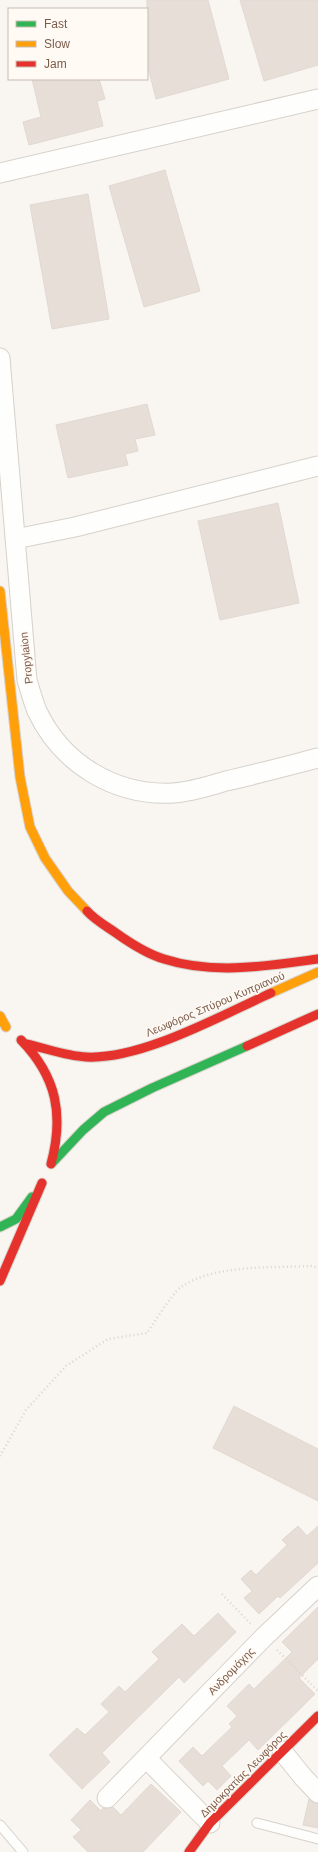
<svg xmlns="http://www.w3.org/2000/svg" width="318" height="1852" viewBox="0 0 318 1852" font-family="Arial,sans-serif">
	<rect width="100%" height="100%" fill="#f9f5f0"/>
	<path fill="#e6ded7" stroke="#e2d8d2" d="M147,0H208L229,79L156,99L147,63Z
		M240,0H318V65L264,81Z
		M32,79H99L105,99L97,101L103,126L29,145L23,122L41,117Z
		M165,170L200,291L144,307L109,186Z
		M88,194L109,319L52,329L30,205Z
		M147,404L155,435L135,439L138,451L125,454L128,465L68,478L56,425Z
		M278,503L299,603L220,620L198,521Z
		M234,1406L318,1449V1501L213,1448Z
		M298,1526L307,1536L318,1526V1563L280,1598L278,1596L259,1614L244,1598L252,1591L241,1579L251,1570L256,1575L287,1545L282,1540Z
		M318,1607V1659L299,1678L315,1694L258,1750L249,1740L222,1766L231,1776L217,1790L208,1781L203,1786L179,1761L193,1747L202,1756L232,1727L229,1724L237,1716L227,1706L249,1684L254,1689L292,1652L282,1642Z
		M218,1613L236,1632L184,1683L179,1677L102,1753L110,1762L82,1789L49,1755L77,1728L85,1735L109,1712L101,1704L119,1686L125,1692L159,1659L152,1652L182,1624L194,1636Z
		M151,1784L181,1812L143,1852H88L73,1837L81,1830L71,1820L90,1800L101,1811L103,1808L113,1807L121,1815Z
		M309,1799L318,1804V1828L303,1825Z"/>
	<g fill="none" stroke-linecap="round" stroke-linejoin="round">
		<g stroke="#d7d1cb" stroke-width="11">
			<path id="lane" d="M257,1823L318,1839
				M0,1825L23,1852"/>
		</g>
		<g stroke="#d7d1cb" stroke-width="21">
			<path id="street" d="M0,173L318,99
				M0,358L27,680C30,690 33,701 37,711C62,764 115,796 173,793C191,792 209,786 226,781C257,774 287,766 318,758
				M15,539L75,527L318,466
				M282,1751L303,1777L318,1793
				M147,1759L210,1823
				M107,1798L264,1637L318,1586"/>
		</g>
		<g stroke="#d9d2cb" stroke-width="11">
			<path id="fast" d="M52,1163L83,1130L104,1112L152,1088L247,1046
				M0,1227L16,1219L32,1197"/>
		</g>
		<g stroke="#d9d2cb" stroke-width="11">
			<path id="slow" d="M0,591L20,777L30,827L45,858L68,891L87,911
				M271,993L318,972
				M0,1016L6,1027"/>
		</g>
		<g stroke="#d9d2cb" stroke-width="11">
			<path id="jam" d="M87,911C95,920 106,926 116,933C130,943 147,954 164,959C214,975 267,966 318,959
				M21,1040C57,1077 64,1115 51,1164
				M26,1044C45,1048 66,1056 86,1057C141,1060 220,1016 271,993
				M247,1046L318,1014
				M0,1281L42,1183
				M189,1852L210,1823L318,1716"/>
		</g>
		<path stroke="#dcd5d0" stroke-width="2.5" stroke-dasharray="1 3" stroke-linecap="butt" d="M0,1456L26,1410L66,1366L108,1339L147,1333C154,1323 172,1294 180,1288C212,1264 272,1268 311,1266L318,1268
			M222,1594L251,1624
			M277,1650L318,1691"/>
		<use href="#lane" stroke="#fefefd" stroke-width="9"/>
		<use href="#street" stroke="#fefefd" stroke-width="19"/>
		<use href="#fast" stroke="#30b455" stroke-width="9"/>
		<use href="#slow" stroke="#ff9f0a" stroke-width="9"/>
		<use href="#jam" stroke="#e5322d" stroke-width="9"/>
	</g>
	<g text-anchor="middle" stroke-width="3" stroke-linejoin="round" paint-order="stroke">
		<g font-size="11" fill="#7a5c4d" stroke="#fffaf3">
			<text transform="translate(26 658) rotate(-96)" y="4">Propylaion</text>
			<text transform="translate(215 1004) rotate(-23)" y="4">Λεωφόρος Σπύρου Κυπριανού</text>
			<text transform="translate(231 1671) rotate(-46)" y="4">Ανδρομάχης</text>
			<text transform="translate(243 1774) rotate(-45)" y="4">Δημοκρατίας Λεωφόρος</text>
		</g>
	</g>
	<rect x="8" y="8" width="140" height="72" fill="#fffaf3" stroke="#cabbb1"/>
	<rect x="16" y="21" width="20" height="6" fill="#30b455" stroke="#cabbb1"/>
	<text x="44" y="28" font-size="12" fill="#7a5c4d">Fast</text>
	<rect x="16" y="41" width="20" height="6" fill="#ff9f0a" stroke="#cabbb1"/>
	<text x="44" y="48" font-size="12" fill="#7a5c4d">Slow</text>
	<rect x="16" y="61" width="20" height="6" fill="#e5322d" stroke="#cabbb1"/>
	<text x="44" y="68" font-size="12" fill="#7a5c4d">Jam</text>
</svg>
